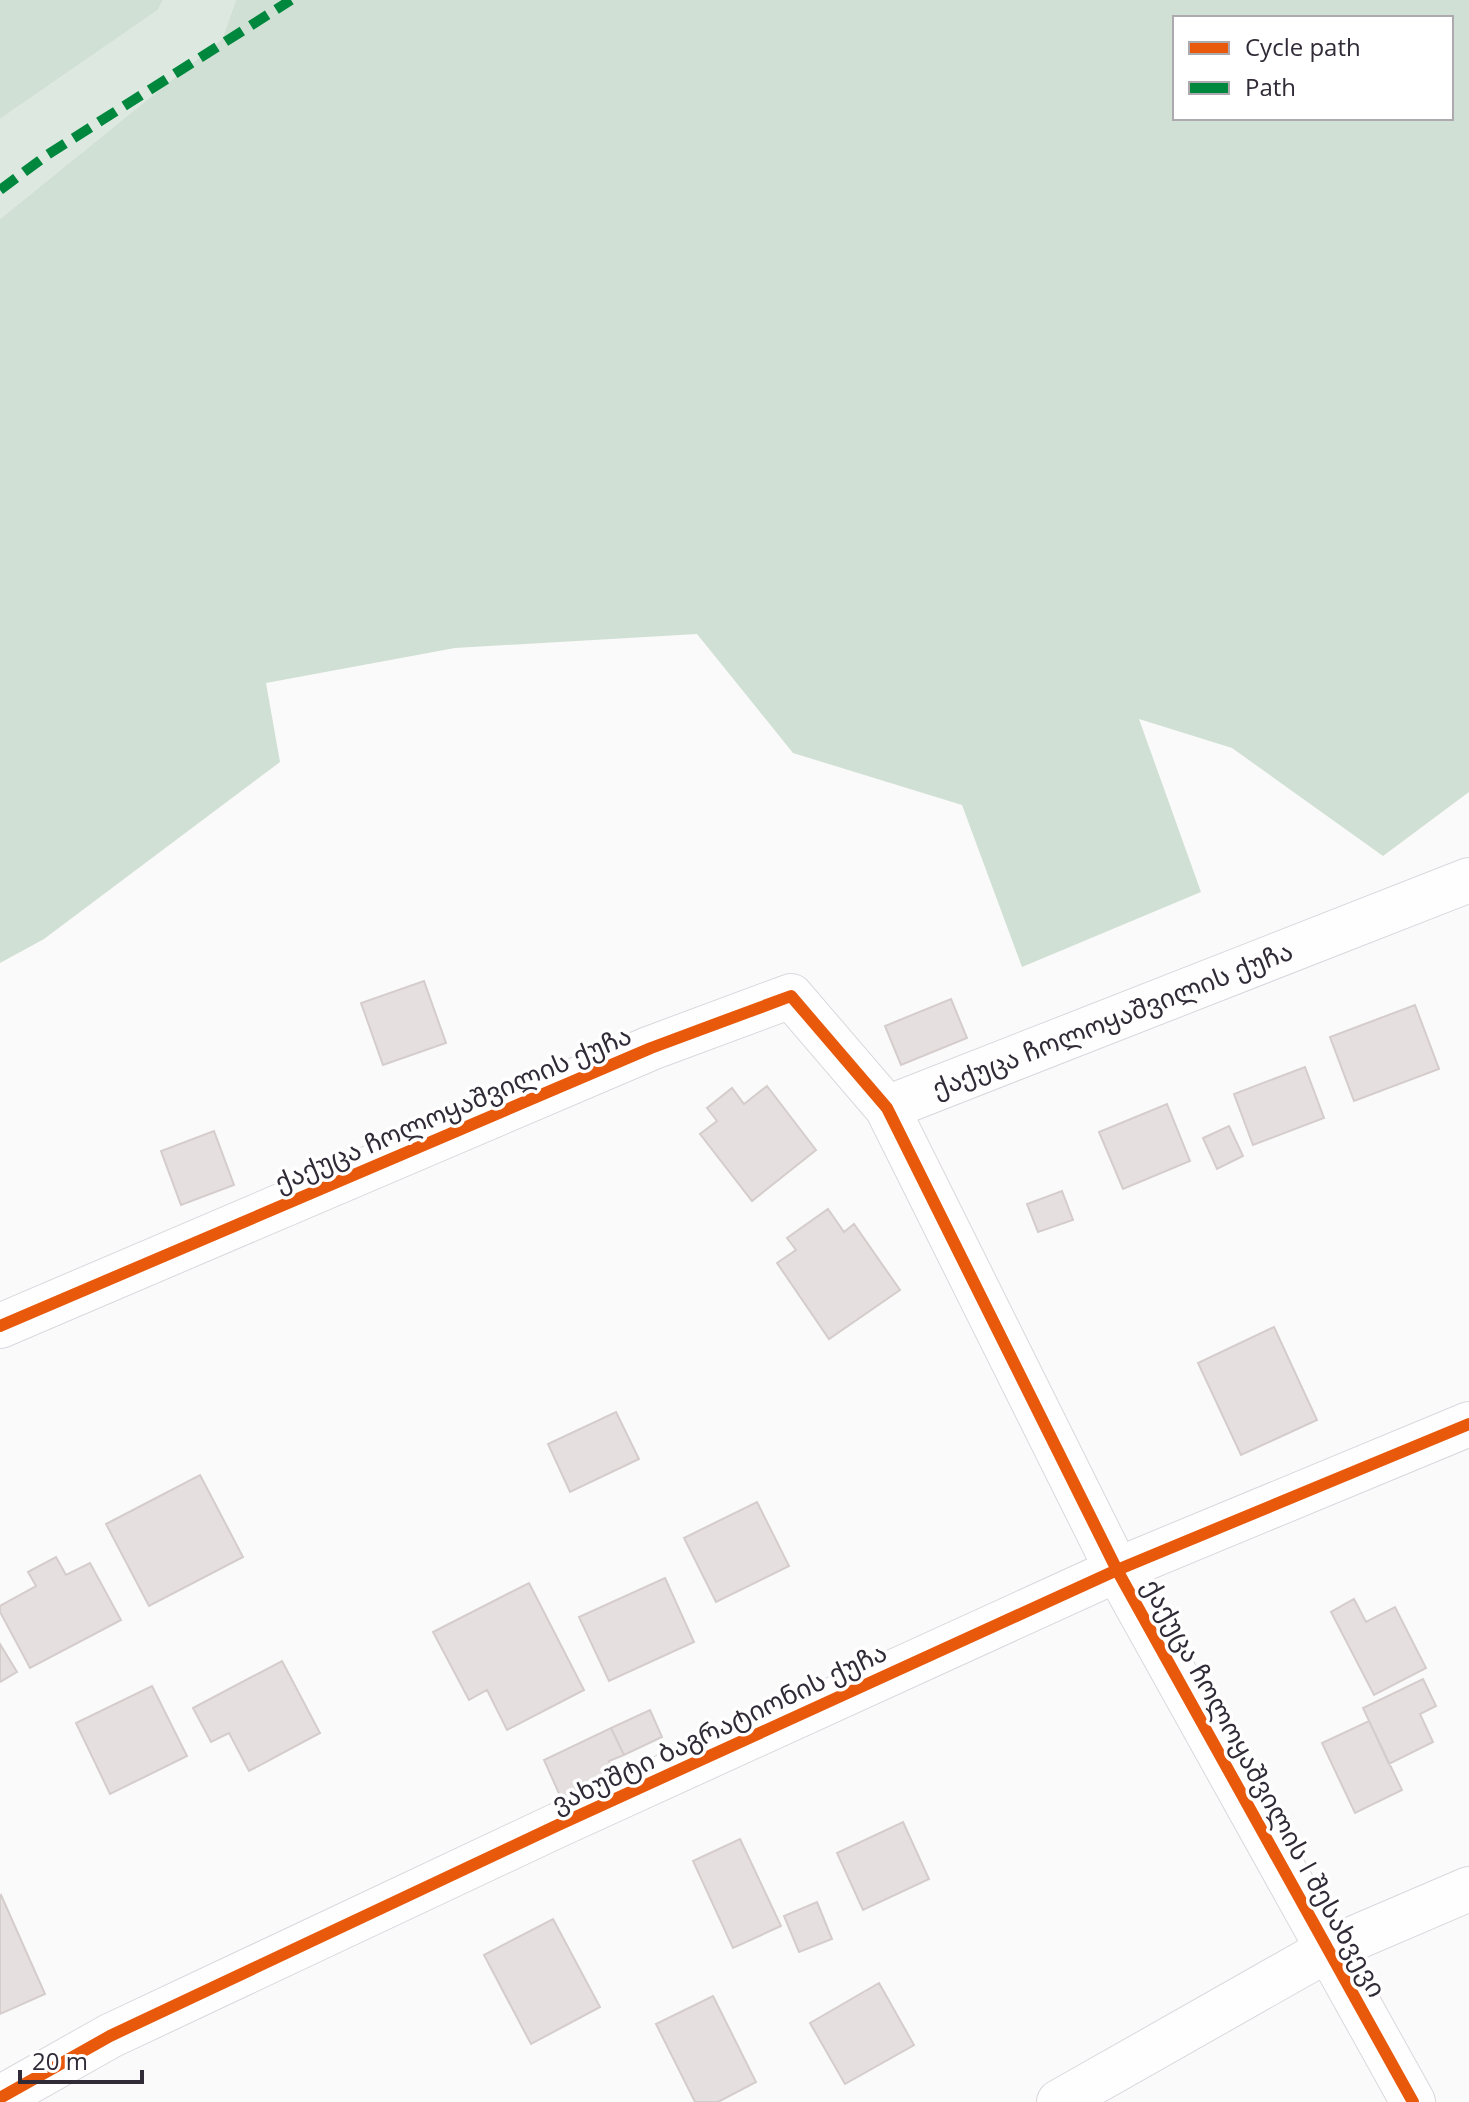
<svg xmlns="http://www.w3.org/2000/svg" width="1469" height="2102" viewBox="0 0 1469 2102" font-family="'Open Sans','Noto Sans Georgian',sans-serif">
	<rect width="100%" height="100%" fill="#fafafa"/>
	<path fill="#dde8e0" d="M163,0H236L222,39L0,219V119L158,10Z"/>
	<path fill="#d1e0d4" fill-rule="evenodd" d="M0,0H163L158,10L0,119Z
		M236,0H1469V792L1383,856L1232,748L1139,719L1201,892L1022,967L962,805L793,753L697,634L455,648L266,683L280,762L44,939L0,963V219L222,39ZM1451,18V118H1175V18Z"/>
	<path fill="#e6dfdf" stroke="#d5cdcc" stroke-width="2" d="M424,981L446,1043L383,1065L361,1003Z
		M951,999L967,1038L901,1065L885,1026Z
		M1415,1005L1439,1069L1354,1101L1330,1037Z
		M1305,1067L1324,1118L1253,1145L1234,1094Z
		M767,1086L816,1150L752,1201L700,1134L717,1121L707,1108L732,1088L744,1104Z
		M1167,1104L1190,1161L1123,1189L1099,1132Z
		M1229,1126L1243,1156L1217,1169L1203,1138Z
		M214,1131L234,1185L181,1205L161,1151Z
		M1062,1191L1073,1220L1038,1232L1027,1204Z
		M828,1209L844,1232L854,1224L900,1290L829,1339L777,1263L796,1250L787,1238Z
		M1274,1327L1317,1420L1241,1455L1198,1363Z
		M616,1412L639,1459L570,1492L548,1444Z
		M200,1475L243,1557L149,1606L106,1524Z
		M757,1502L789,1566L716,1602L684,1538Z
		M56,1557L66,1575L90,1563L121,1620L30,1668L0,1612V1606L36,1586L28,1572Z
		M665,1578L694,1642L609,1681L579,1617Z
		M529,1583L584,1690L507,1730L487,1690L469,1700L433,1632Z
		M1354,1599L1366,1622L1395,1607L1426,1668L1374,1695L1331,1612Z
		M0,1644L17,1672L0,1682Z
		M282,1661L320,1733L249,1771L229,1733L211,1742L193,1708Z
		M1423,1679L1436,1706L1420,1714L1433,1742L1389,1764L1363,1708Z
		M152,1686L187,1756L110,1794L76,1723Z
		M650,1710L662,1737L624,1755L611,1728Z
		M1369,1721L1402,1790L1355,1813L1322,1743Z
		M611,1728L624,1755L609,1761L619,1782L565,1807L544,1760Z
		M903,1822L929,1879L863,1910L837,1853Z
		M740,1839L781,1926L733,1948L693,1861Z
		M1,1895L45,1994L0,2014V1896Z
		M817,1902L832,1939L799,1952L784,1916Z
		M553,1919L600,2007L531,2044L484,1955Z
		M879,1983L914,2045L845,2084L810,2023Z
		M713,1996L756,2082L718,2102H695L656,2024Z"/>
	<g fill="none" stroke-linecap="round" stroke-linejoin="round">
		<g stroke="#dbd7de" stroke-width="46">
			<g id="minor">
				<path id="s1" d="M887,1108L1469,880"/>
				<path d="M0,1326L651,1048L791,996L887,1108L1117,1570L1413,2102"/>
				<path d="M0,2098L110,2036L556,1826L1117,1570L1469,1424"/>
				<path d="M1059,2102L1329,1949L1469,1889"/>
			</g>
		</g>
		<use href="#minor" stroke="#fefefe" stroke-width="44"/>
		<path stroke="#00873e" stroke-width="10" stroke-dasharray="20 10" stroke-linecap="butt" d="M0,190L47,155L291,0"/>
		<g stroke="#fff" stroke-width="17">
			<path id="cycleway" d="M0,1326L651,1048L791,996L887,1108L1117,1570L1413,2102
				M0,2098L110,2036L556,1826L1117,1570L1469,1424"/>
		</g>
		<use href="#cycleway" stroke="#e8590c" stroke-width="12"/>
	</g>
	<g text-anchor="middle" stroke-width="7" stroke-linejoin="round" paint-order="stroke">
		<g font-size="26" fill="#312b37" stroke="#fff">
			<text dy="9" stroke="none"><textPath href="#s1" startOffset="242">ქაქუცა ჩოლოყაშვილის ქუჩა</textPath></text>
			<text transform="translate(453 1109) rotate(-23)" y="9">ქაქუცა ჩოლოყაშვილის ქუჩა</text>
			<text transform="translate(719 1728) rotate(-25)" y="9">ვახუშტი ბაგრატიონის ქუჩა</text>
			<text transform="translate(1264 1788) rotate(61)" y="9">ქაქუცა ჩოლოყაშვილის I შესახვევი</text>
		</g>
	</g>
	<rect x="1173" y="16" width="280" height="104" fill="#ffffff" stroke="#adaaaf" stroke-width="2"/>
	<rect x="1189" y="42" width="40" height="12" fill="#e8590c" stroke="#adaaaf" stroke-width="2"/>
	<text x="1245" y="56" font-size="24" fill="#312b37">Cycle path</text>
	<rect x="1189" y="82" width="40" height="12" fill="#00873e" stroke="#adaaaf" stroke-width="2"/>
	<text x="1245" y="96" font-size="24" fill="#312b37">Path</text>
	<path d="M20 2070v12h122v-12" fill="none" stroke="#312b37" stroke-width="4"/>
	<text x="32" y="2070" font-size="24" fill="#312b37" stroke="#ffffff" stroke-width="6" paint-order="stroke">20 m</text>
</svg>
